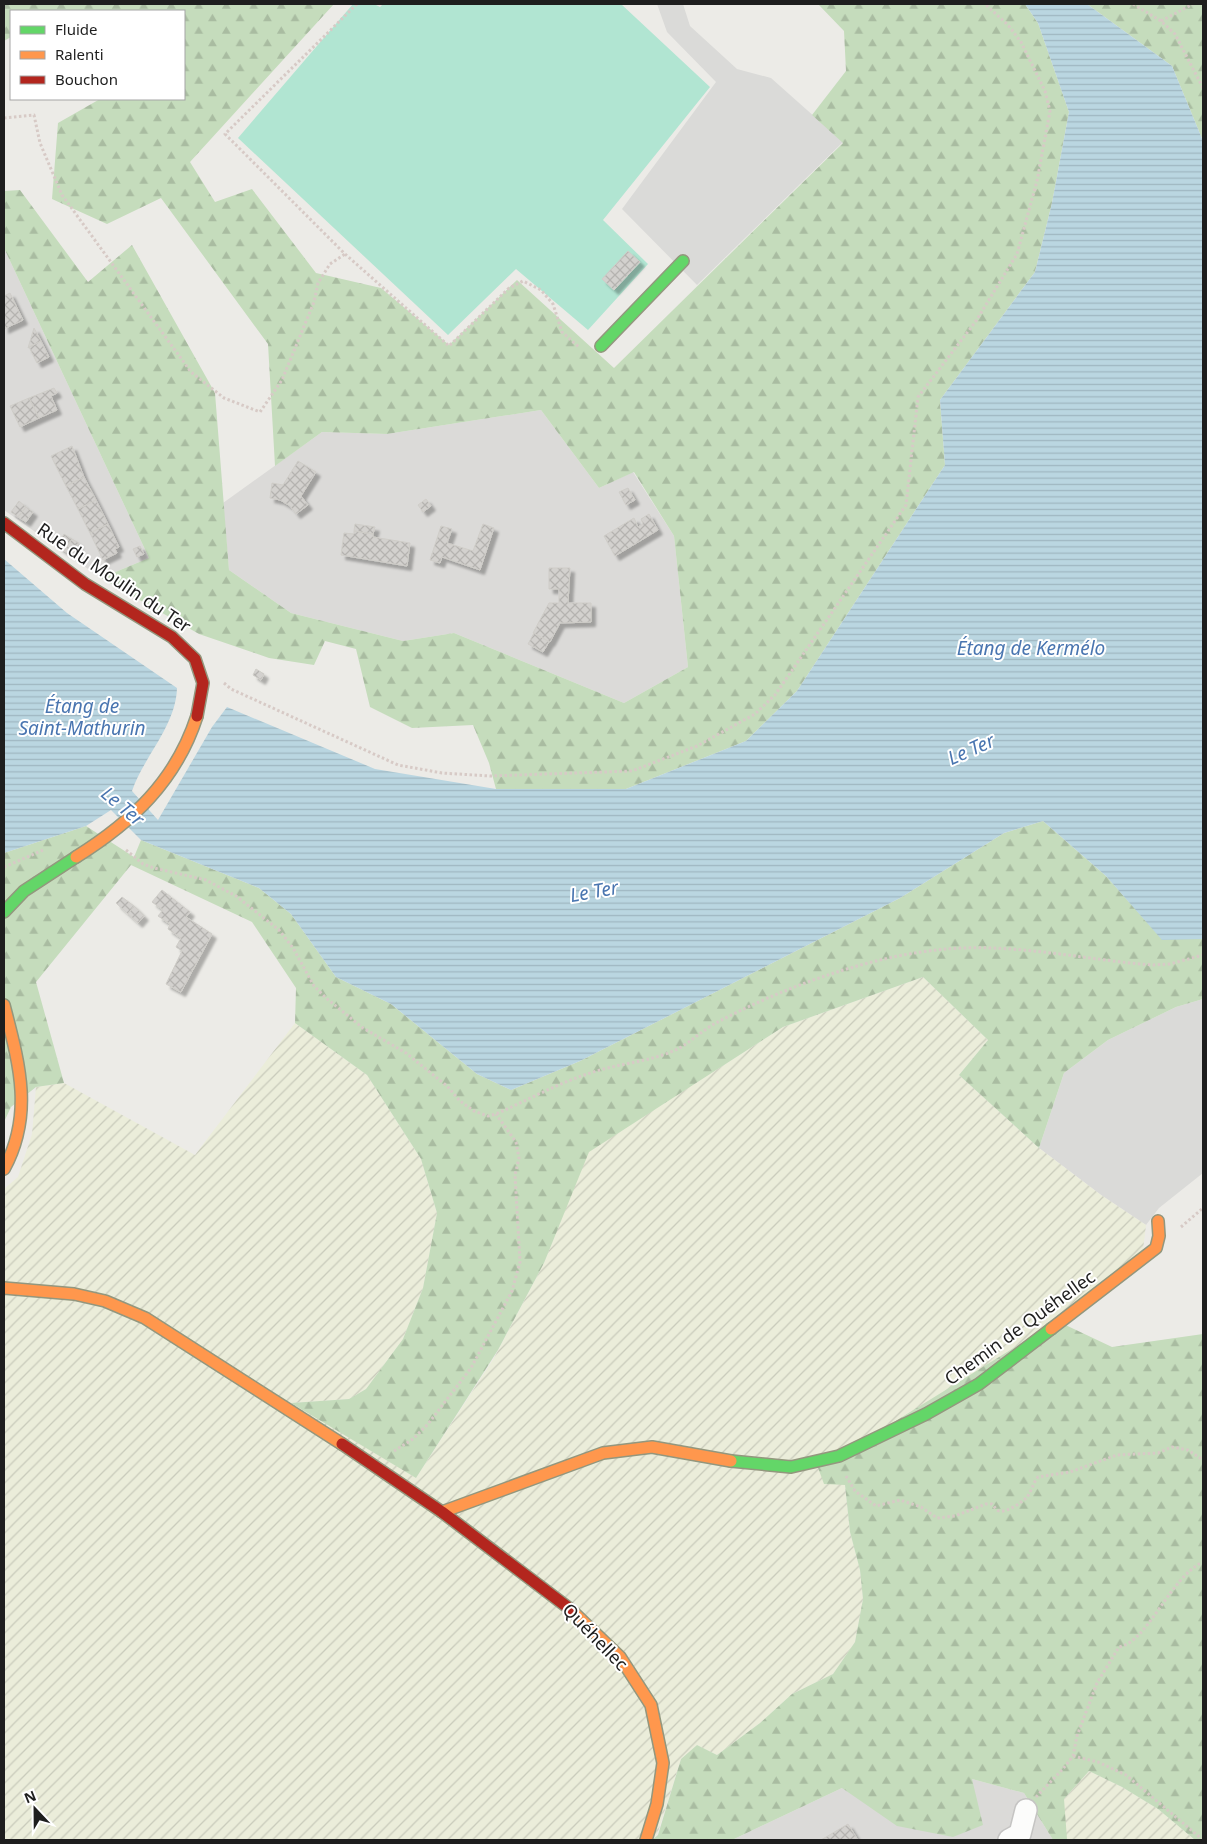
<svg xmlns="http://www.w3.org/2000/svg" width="1207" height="1844" viewBox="0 0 1207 1844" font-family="'Noto Sans',sans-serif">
	<defs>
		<pattern id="farmland-furrows" width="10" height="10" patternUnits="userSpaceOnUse" patternTransform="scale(1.25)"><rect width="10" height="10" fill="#ebedda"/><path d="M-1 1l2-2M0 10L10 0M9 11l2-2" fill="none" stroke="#c9cbbb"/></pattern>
		<pattern id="forest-firs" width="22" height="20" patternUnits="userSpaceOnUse" patternTransform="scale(1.25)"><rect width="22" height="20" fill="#c5dcbc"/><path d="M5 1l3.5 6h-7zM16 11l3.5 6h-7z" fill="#a9bca1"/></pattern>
		<pattern id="water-rules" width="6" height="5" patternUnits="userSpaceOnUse" patternTransform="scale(1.25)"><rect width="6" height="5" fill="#bad6e1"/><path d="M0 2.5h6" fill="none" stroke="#9fb7c1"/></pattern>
		<pattern id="building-cross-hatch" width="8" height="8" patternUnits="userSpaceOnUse" patternTransform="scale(1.25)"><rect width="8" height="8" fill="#d3d1ce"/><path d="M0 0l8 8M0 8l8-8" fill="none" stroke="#b5b3b0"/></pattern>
		<filter id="shadow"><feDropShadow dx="4.5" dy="4.5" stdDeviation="1" flood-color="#0004"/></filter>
	</defs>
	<rect width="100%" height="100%" fill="#ecebe7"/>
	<path fill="#dbdad8" d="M4,248L149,558L101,578L4,510Z
		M541,410L599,488L633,472L674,536L688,667L624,703L454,633L403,641L291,613L229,570L223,503L322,432L387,434Z
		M972,1779L1024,1793L1053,1840H732L842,1788Z"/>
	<path fill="#dadad8" d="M657,4H683L690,26L737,69L771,78L843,142L697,285L622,209L716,82L667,32Z
		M1203,999V1173L1159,1208L1146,1225L1101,1195L1039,1148L1064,1073L1108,1040L1176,1007Z"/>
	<path fill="url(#farmland-furrows)" d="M923,977L988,1040L959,1075L1039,1148L1101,1195L1146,1225L1143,1250L845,1485L850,1532L860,1570L863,1599L855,1642L833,1674L792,1694L760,1723L717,1755L697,1745L681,1759L657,1835L652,1840H4V1189L18,1177L32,1134L36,1087L64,1083L195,1155L295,1023L367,1075L421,1159L437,1213L423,1288L403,1339L366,1389L349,1399L292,1403L416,1478L494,1358L544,1263L588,1152L783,1027Z
		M1089,1771L1122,1787L1158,1809L1195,1840H1056L1064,1799Z"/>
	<path fill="url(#forest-firs)" d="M4,4H334L190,162L215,202L252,189L316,273L381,288L449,345L517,280L614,368L843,143L812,115L846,71L844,31L818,4H1025L1038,23L1069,112L1052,203L1035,272L940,400L945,465L797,691L746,741L626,789H496L489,763L473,725L412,728L370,707L356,649L325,641L314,665L269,658L199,634L101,578L149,558L4,248V191L20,190L88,282L132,245L215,393L229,570L291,613L403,641L454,633L624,703L688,667L674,536L634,472L599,488L541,410L387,434L322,432L275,466L268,344L161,198L107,224L52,199L58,123L100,99H184V11H11V37L4,41Z
		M1087,4H1203V141L1172,66Z
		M1043,821L1106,876L1162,939H1203V999L1176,1007L1108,1040L1064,1073L1039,1148L959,1075L988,1040L923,977L783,1027L589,1152L544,1263L498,1350L416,1478L291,1403L349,1399L366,1389L403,1339L423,1288L437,1213L421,1159L367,1075L295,1023L296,988L252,922L131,865L36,982L64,1083L36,1087L11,1107L4,1122V853L86,826L134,857L141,840L259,888L291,914L336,977L391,1004L477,1074L511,1090L580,1061L900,898L1004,833Z
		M1057,1321L1112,1347L1203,1334V1840H1195L1158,1809L1122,1787L1089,1771L1064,1799L1067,1839L1053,1840L1024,1793L972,1779L983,1825L953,1837L897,1826L842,1788L732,1840H652L658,1835L681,1759L697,1745L717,1755L760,1723L792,1694L833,1674L855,1642L863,1599L860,1570L850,1532L845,1485L824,1484L817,1465L839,1456Z"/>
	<path fill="#b1e5d2" d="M353,4H374L380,7L383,4H621L710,87L603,220L648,264L588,330L516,269L448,335L238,138Z"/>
	<path fill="url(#water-rules)" d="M1025,4H1087L1172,66L1203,141V939L1162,940L1106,876L1043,821L1004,833L900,898L580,1061L511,1090L477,1074L391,1004L336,977L291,914L259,888L141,840L111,810L86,826L4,853V559L67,613L177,688C176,726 144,756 132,791L158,820L212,727L227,707L375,769L496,789H626L746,741L797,691L945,465L940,400L1035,272L1052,203L1069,112L1038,23Z"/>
	<path fill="url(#building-cross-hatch)" stroke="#cfcdc8" filter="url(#shadow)" d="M628,251L640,262L614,290L602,279Z
		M10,293L23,320L4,329V296Z
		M34,328L41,341L28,348Z
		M41,341L49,357L37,363L29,347Z
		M54,388L57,393L51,396L57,410L39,418L29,398Z
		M29,398L39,418L20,427L10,406Z
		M72,446L84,477L66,486L51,456Z
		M298,461L316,472L301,496L308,505L296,514L290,506L280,500L270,498L272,483L283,485Z
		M84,477L96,500L78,509L66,486Z
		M628,488L635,500L626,505L619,492Z
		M426,499L431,506L423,512L418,505Z
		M96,500L108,524L90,533L78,509Z
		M19,501L26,507L18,517L11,512Z
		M26,507L33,512L26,522L18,517Z
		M649,514L658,530L615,556L604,536L634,518L638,527L643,524L641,519Z
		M108,524L119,547L115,549L117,553L103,560L90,533Z
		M355,524L375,527L373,534L354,531Z
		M483,524L494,528L480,570L442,557L440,563L430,560L441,526L452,529L447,543L473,551Z
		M354,531L373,534V537L410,543L407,566L341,555L344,533L354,534Z
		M64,534L72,539L64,551L57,546Z
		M72,539L79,543L72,555L64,551Z
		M140,546L144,554L137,557L133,549Z
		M549,568H570L568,603H591V622L560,623L550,642L533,633L549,603H559V589H549Z
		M534,633L549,642L543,652L528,644Z
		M256,669L264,674L261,680L253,675Z
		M162,890L190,912L186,917L212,934L181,992L166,984L182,951L176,947L181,938L168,929L170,924L158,916L163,910L152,902Z
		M122,897L134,906L128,914L116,903Z
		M134,906L144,916L138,923L128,914Z
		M848,1824L858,1840H821Z"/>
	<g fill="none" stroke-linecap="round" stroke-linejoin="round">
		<g stroke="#c5c4c3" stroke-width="24">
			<path id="street" d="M1009,1840L1020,1834L1026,1810"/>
		</g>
		<g stroke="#93977e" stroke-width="14">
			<path id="fast" d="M601,346L683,261
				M4,912L24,891L76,857
				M731,1461L791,1467L839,1456L926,1414L979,1384L1051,1329"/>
		</g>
		<g stroke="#93977e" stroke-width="14">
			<path id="slow" d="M76,857C132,822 176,781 197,716
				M4,1005C19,1063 34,1114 4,1169
				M4,1288L74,1294L105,1301L145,1318L342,1444
				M1051,1329L1156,1248L1159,1236L1158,1221
				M442,1512L603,1453L652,1447L731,1461
				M570,1609L620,1657L651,1705L663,1763L657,1804L646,1840"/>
		</g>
		<g stroke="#93977e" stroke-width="14">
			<path id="jam" d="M4,523L85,584L172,637L195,659L203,683L197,716
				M342,1444L442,1512L570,1609"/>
		</g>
		<path stroke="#d7cac6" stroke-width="3" stroke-dasharray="2.5 2.5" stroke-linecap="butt" d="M357,4L225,134L345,254L449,346L509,288L523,281L541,290L553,304L562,332L580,348
			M1133,4L1161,21L1175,34L1203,88
			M1161,21L1193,4
			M4,118L34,115L40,143L62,195L191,372L224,398L260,412L282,380L314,302L318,283L330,264L345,254
			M224,683L231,689L398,765L442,773L490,776L632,771L697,746L755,714L775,695L906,505L918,397L976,321L1017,254L1037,181L1050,111L1045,91L1021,42L1008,25L985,4
			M126,850L143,864L154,868L206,880L236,896L279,930L293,948L314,986L326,998L363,1028L406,1053L447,1086L460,1101L474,1111L488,1116L496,1114C530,1099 564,1080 600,1070C625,1063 650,1061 673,1051C688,1045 700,1032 714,1024C781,988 871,955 947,949C1016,943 1085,960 1153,965L1170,964L1203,955
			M4,867L43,850
			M1181,1227L1203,1208
			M394,1451L413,1439L428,1424L471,1368L512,1291L520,1262L515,1175L519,1158L516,1142L496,1114
			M846,1476L855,1491L876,1506L900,1500L921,1507L937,1518L955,1516L986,1504H992C994,1506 995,1508 997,1510C1003,1515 1021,1503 1026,1498C1031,1493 1033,1483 1038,1477L1070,1472L1117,1455L1158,1453L1172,1447L1188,1450L1203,1460
			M1073,1756L1098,1762L1126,1775L1203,1840
			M1036,1797L1062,1770L1073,1756L1077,1736L1097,1683L1119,1647C1148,1642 1170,1577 1203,1562"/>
		<use href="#street" stroke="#fcfcfb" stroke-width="21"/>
		<use href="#fast" stroke="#63d668" stroke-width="11"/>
		<use href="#slow" stroke="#ff974d" stroke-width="11"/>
		<use href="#jam" stroke="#b3261e" stroke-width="11"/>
	</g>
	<g text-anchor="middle" stroke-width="4" stroke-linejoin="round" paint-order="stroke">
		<g font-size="18" fill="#1e1e1e" stroke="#fff">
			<text transform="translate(114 578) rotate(34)" y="6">Rue du Moulin du Ter</text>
			<text transform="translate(1020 1328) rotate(-36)" y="6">Chemin de Quéhellec</text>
			<text transform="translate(595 1637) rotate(46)" y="6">Quéhellec</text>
		</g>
		<g font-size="19" font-style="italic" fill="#4975b0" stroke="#fff">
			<text x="1031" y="655">Étang de Kermélo</text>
			<text x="82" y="713">Étang de<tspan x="82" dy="22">Saint-Mathurin</tspan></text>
			<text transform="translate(971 749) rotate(-24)" y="7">Le Ter</text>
			<text transform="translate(123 806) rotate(40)" y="7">Le Ter</text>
			<text transform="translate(594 891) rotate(-10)" y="7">Le Ter</text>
		</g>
	</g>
	<rect width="1207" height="1844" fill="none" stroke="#1e1e1e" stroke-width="10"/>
	<rect x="10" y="10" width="175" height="90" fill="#ffffff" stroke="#a5a5a5"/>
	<rect x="20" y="26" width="25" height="8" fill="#63d668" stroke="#a5a5a5"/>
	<text x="55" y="35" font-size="15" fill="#1e1e1e">Fluide</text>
	<rect x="20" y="51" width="25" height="8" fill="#ff974d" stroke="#a5a5a5"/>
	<text x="55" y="60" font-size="15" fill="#1e1e1e">Ralenti</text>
	<rect x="20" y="76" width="25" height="8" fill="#b3261e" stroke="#a5a5a5"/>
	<text x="55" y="85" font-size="15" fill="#1e1e1e">Bouchon</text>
	<g transform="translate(35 1809) rotate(338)" stroke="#ffffff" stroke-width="4" paint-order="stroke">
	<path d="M0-4L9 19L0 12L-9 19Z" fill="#1e1e1e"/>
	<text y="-8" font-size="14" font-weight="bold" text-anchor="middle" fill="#1e1e1e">N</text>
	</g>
</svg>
